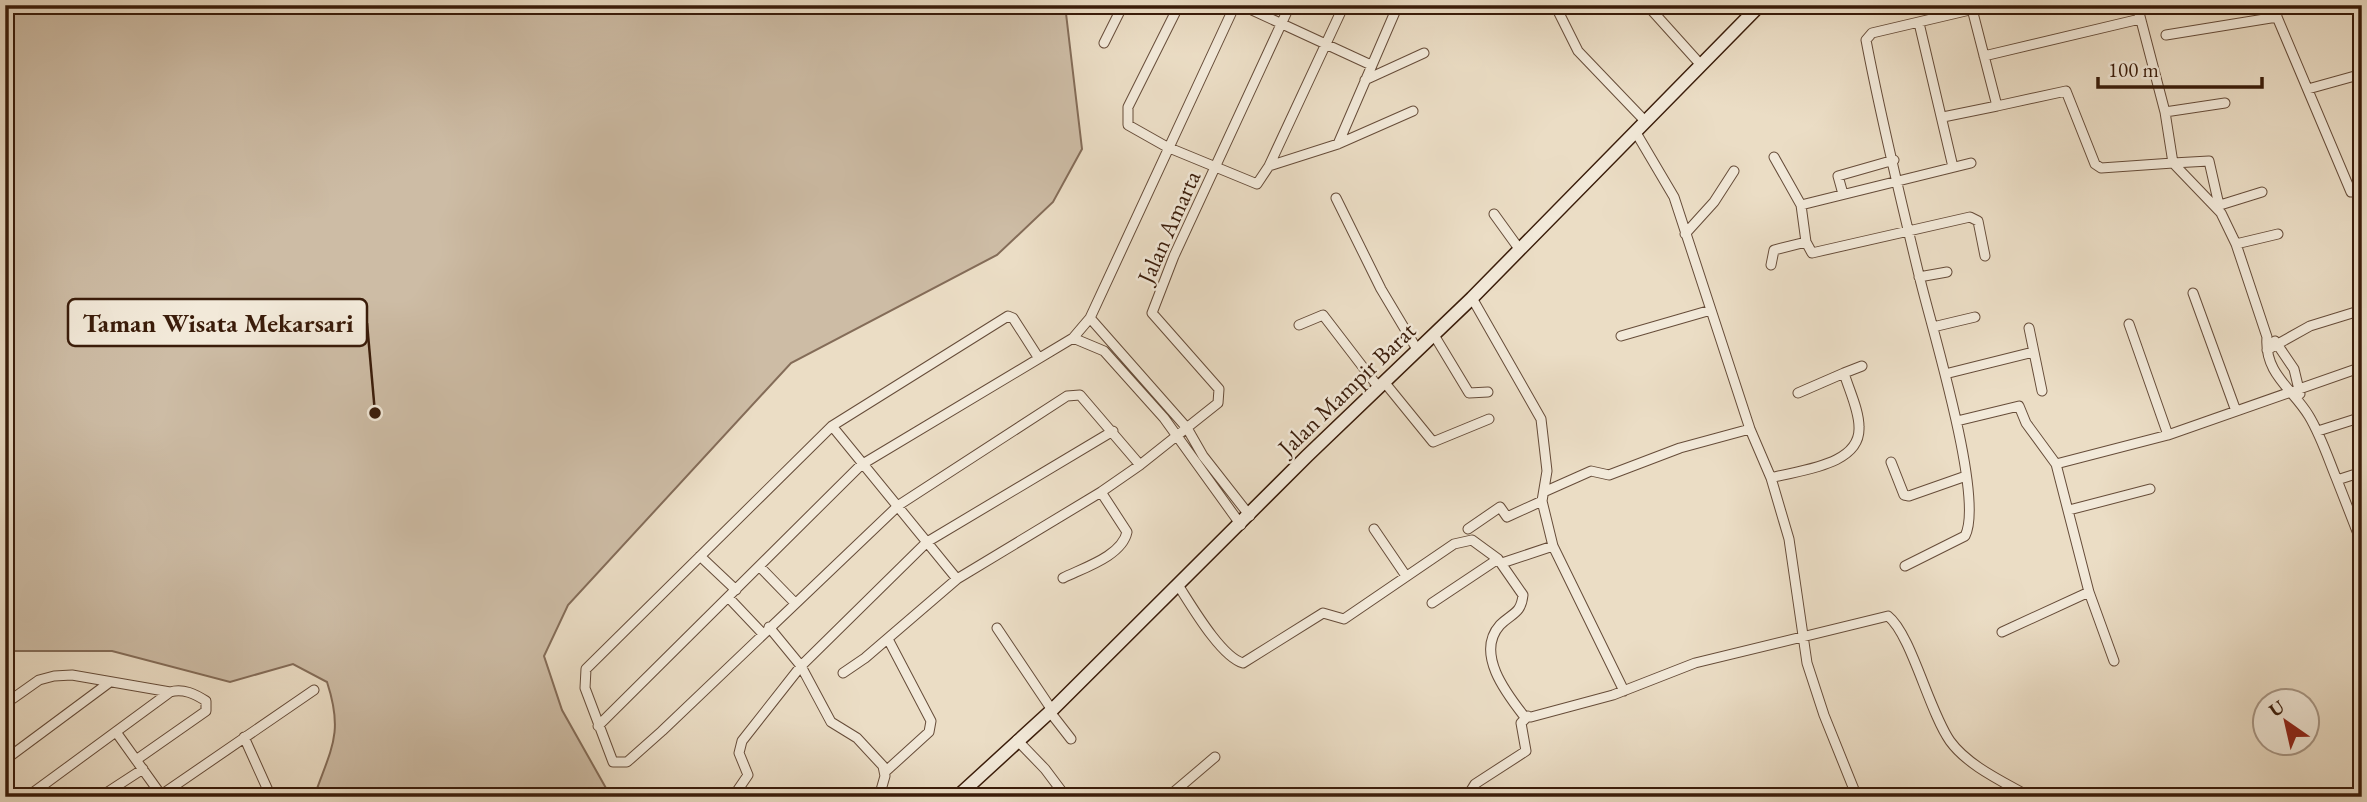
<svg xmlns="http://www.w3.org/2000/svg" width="2367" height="802" viewBox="0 0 2367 802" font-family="'EB Garamond',serif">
	<rect width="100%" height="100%" fill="#ebddc5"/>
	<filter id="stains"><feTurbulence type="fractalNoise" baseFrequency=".00286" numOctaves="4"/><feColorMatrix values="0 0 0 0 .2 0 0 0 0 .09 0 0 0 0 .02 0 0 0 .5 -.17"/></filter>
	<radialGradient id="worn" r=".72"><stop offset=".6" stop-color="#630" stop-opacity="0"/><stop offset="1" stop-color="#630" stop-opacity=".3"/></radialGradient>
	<path fill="#cdbca5" stroke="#846c58" stroke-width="2" d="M5,5H1065L1082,149L1053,202L997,255L791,363L568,605L544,656L562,710L611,797H314C331,748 344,734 327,682L293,664L230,682L112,651H5Z"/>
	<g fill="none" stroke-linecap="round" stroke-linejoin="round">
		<g stroke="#664c39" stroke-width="11">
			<path id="street" d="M1179,5L1128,107V125L1167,147L1257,184L1269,166L1344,5
				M1241,5L1371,65
				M1555,5L1578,51L1645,121
				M1647,5L1701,65
				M1971,5L1997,106L2066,91L2095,164L2101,168L2173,163L2221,213L2236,244L2267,337C2264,374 2293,389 2309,416C2321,436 2328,458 2337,480L2362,472
				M2137,5L2165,112L2173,163L2209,161L2219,205
				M2276,5L2277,17L2351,192L2362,191
				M1919,23L1953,167
				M2166,35L2277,17
				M1104,43L1123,5
				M1984,56L2140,19
				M1365,80L1424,53
				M2308,89L2362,74
				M2165,112L2225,103
				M1943,117L1997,106
				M1635,131L1674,197L1750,429L1771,478L1789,539L1807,663L1824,715L1857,797
				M1338,144L1398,5
				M1774,157L1801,205L1806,242L1812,253L1970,217L1978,221L1985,256
				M1269,166L1338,144L1413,111
				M1843,194L1838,176L1894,160
				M1336,198L1381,289L1418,351
				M1801,205L1971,163
				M2217,206L2262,192
				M1494,214L1520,250
				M1685,234L1714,202L1734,171
				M2236,244L2278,234
				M1771,265L1774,250L1806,242
				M1919,277L1947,272
				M2193,293L2236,411
				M1472,298L1541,419L1547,471L1542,501L1553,546L1624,691
				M1090,318L1187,428L1203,456L1250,516
				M2129,324L2168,435
				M1299,325L1323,315L1379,388
				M1933,327L1975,317
				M2029,328L2042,391
				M1434,335L1469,393L1488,392
				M1621,336L1711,310
				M1073,338L1104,351L1164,418L1241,525
				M2275,341L2294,369L2300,394
				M2267,350L2310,326L2362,310
				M1038,357L1013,318L1008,316L832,426L586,669L585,688L613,762H627L662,731L899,505L1067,396L1080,395L1140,465
				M1844,373L1862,366
				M1945,374L2033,352
				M1385,383L1433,442L1489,419
				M1957,421L2019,406L2026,423L2056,464
				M832,426L957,579
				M2318,431L2362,417
				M1891,462L1904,495L1909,496L1966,476
				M1771,478C1798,470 1861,466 1859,427C1859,410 1849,390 1844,373L1798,393
				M2337,480L2362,544
				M1546,491L1591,471L1609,475L1680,448L1750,429
				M2069,510L2150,489
				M1374,529L1406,576
				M1468,529L1500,507L1507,517L1542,501
				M700,556L736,590
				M1502,563L1553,546
				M1905,566L1965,536C1985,498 1930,323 1919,275C1900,197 1881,119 1866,40L1872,33L1991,5
				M760,567L795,603
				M1063,578C1083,568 1122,556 1127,532L1101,492
				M1178,585C1191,605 1221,657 1243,663L1323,613L1344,619L1454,544L1472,540L1498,559L1523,595C1521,614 1512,613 1500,625C1475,653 1506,693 1524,716L1531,717L1613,695L1695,663L1888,616C1911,634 1929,711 1950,741C1968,766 2004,782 2030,797
				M728,597L763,634
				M1432,603L1498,559
				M769,627L801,666L831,722L857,738L883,766L885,776L879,797
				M997,628L1052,710
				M2002,632L2089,592
				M2114,661L2089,592L2056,464L2168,435L2362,367
				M843,673L865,658L957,579L1101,492L1140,465L1218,403L1219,389L1152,313L1174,256L1290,5
				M5,704L39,680L54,676L72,675L170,692C183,688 195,694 206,701V711L136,760
				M1050,712L1071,739
				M598,726L861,465L1073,338L1090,318L1235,5
				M116,732L159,792L164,793L314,690
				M244,737L271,797
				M1017,740L1045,769L1066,797
				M5,760L110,682
				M885,772L929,732L931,721L888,639
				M27,797L170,692
				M100,797L143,769
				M733,797L748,775L739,753L742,741L801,666L927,542L1113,431
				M1168,797L1215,757
				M1467,797L1475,784L1526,751L1521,723L1528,716"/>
		</g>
		<g stroke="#3a1c0a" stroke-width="15">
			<path id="secondary" d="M957,797L1052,710L1307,456L1472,298L1760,5"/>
		</g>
		<use href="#street" stroke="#f2e9d9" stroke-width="9"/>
		<use href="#secondary" stroke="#f2e9d9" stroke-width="12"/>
	</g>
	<g text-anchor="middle" stroke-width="5" stroke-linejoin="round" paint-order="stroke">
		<g font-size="24" fill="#3a1c0a" stroke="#f2e9d9">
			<text transform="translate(1169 227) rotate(-66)" y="8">Jalan Amarta</text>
			<text transform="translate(1347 389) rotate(-44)" y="8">Jalan Mampir Barat</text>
		</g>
	</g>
	<path fill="none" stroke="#3a1c0a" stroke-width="2.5" d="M375 413L367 323"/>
	<circle fill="#3a1c0a" stroke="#f2e9d9" stroke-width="2.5" cx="375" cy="413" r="7"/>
	<rect fill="#f2e9d9" stroke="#3a1c0a" stroke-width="2.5" x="68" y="299" width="299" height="47" rx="7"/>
	<g font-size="26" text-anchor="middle" font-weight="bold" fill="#3a1c0a">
		<text x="218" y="332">Taman Wisata Mekarsari</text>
	</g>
	<rect width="2367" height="802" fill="none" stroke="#ebddc5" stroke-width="28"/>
	<rect x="7" y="7" width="2353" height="788" fill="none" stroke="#3a1c0a" stroke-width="3.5"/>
	<rect x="14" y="14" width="2339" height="774" fill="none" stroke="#3a1c0a" stroke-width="2"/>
	<g transform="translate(2286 722) rotate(326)"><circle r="33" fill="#f2e9d9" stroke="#a89786" stroke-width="2"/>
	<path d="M0-5L12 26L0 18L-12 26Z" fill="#8f2418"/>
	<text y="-10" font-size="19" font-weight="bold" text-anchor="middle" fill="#3a1c0a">U</text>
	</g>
	<path d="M2098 77v10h164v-10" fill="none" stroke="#3a1c0a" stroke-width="3.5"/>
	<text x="2108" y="77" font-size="21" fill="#3a1c0a" stroke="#f2e9d9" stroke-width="5" paint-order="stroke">100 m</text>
	<rect width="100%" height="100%" filter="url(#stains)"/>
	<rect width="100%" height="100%" fill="url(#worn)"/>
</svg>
